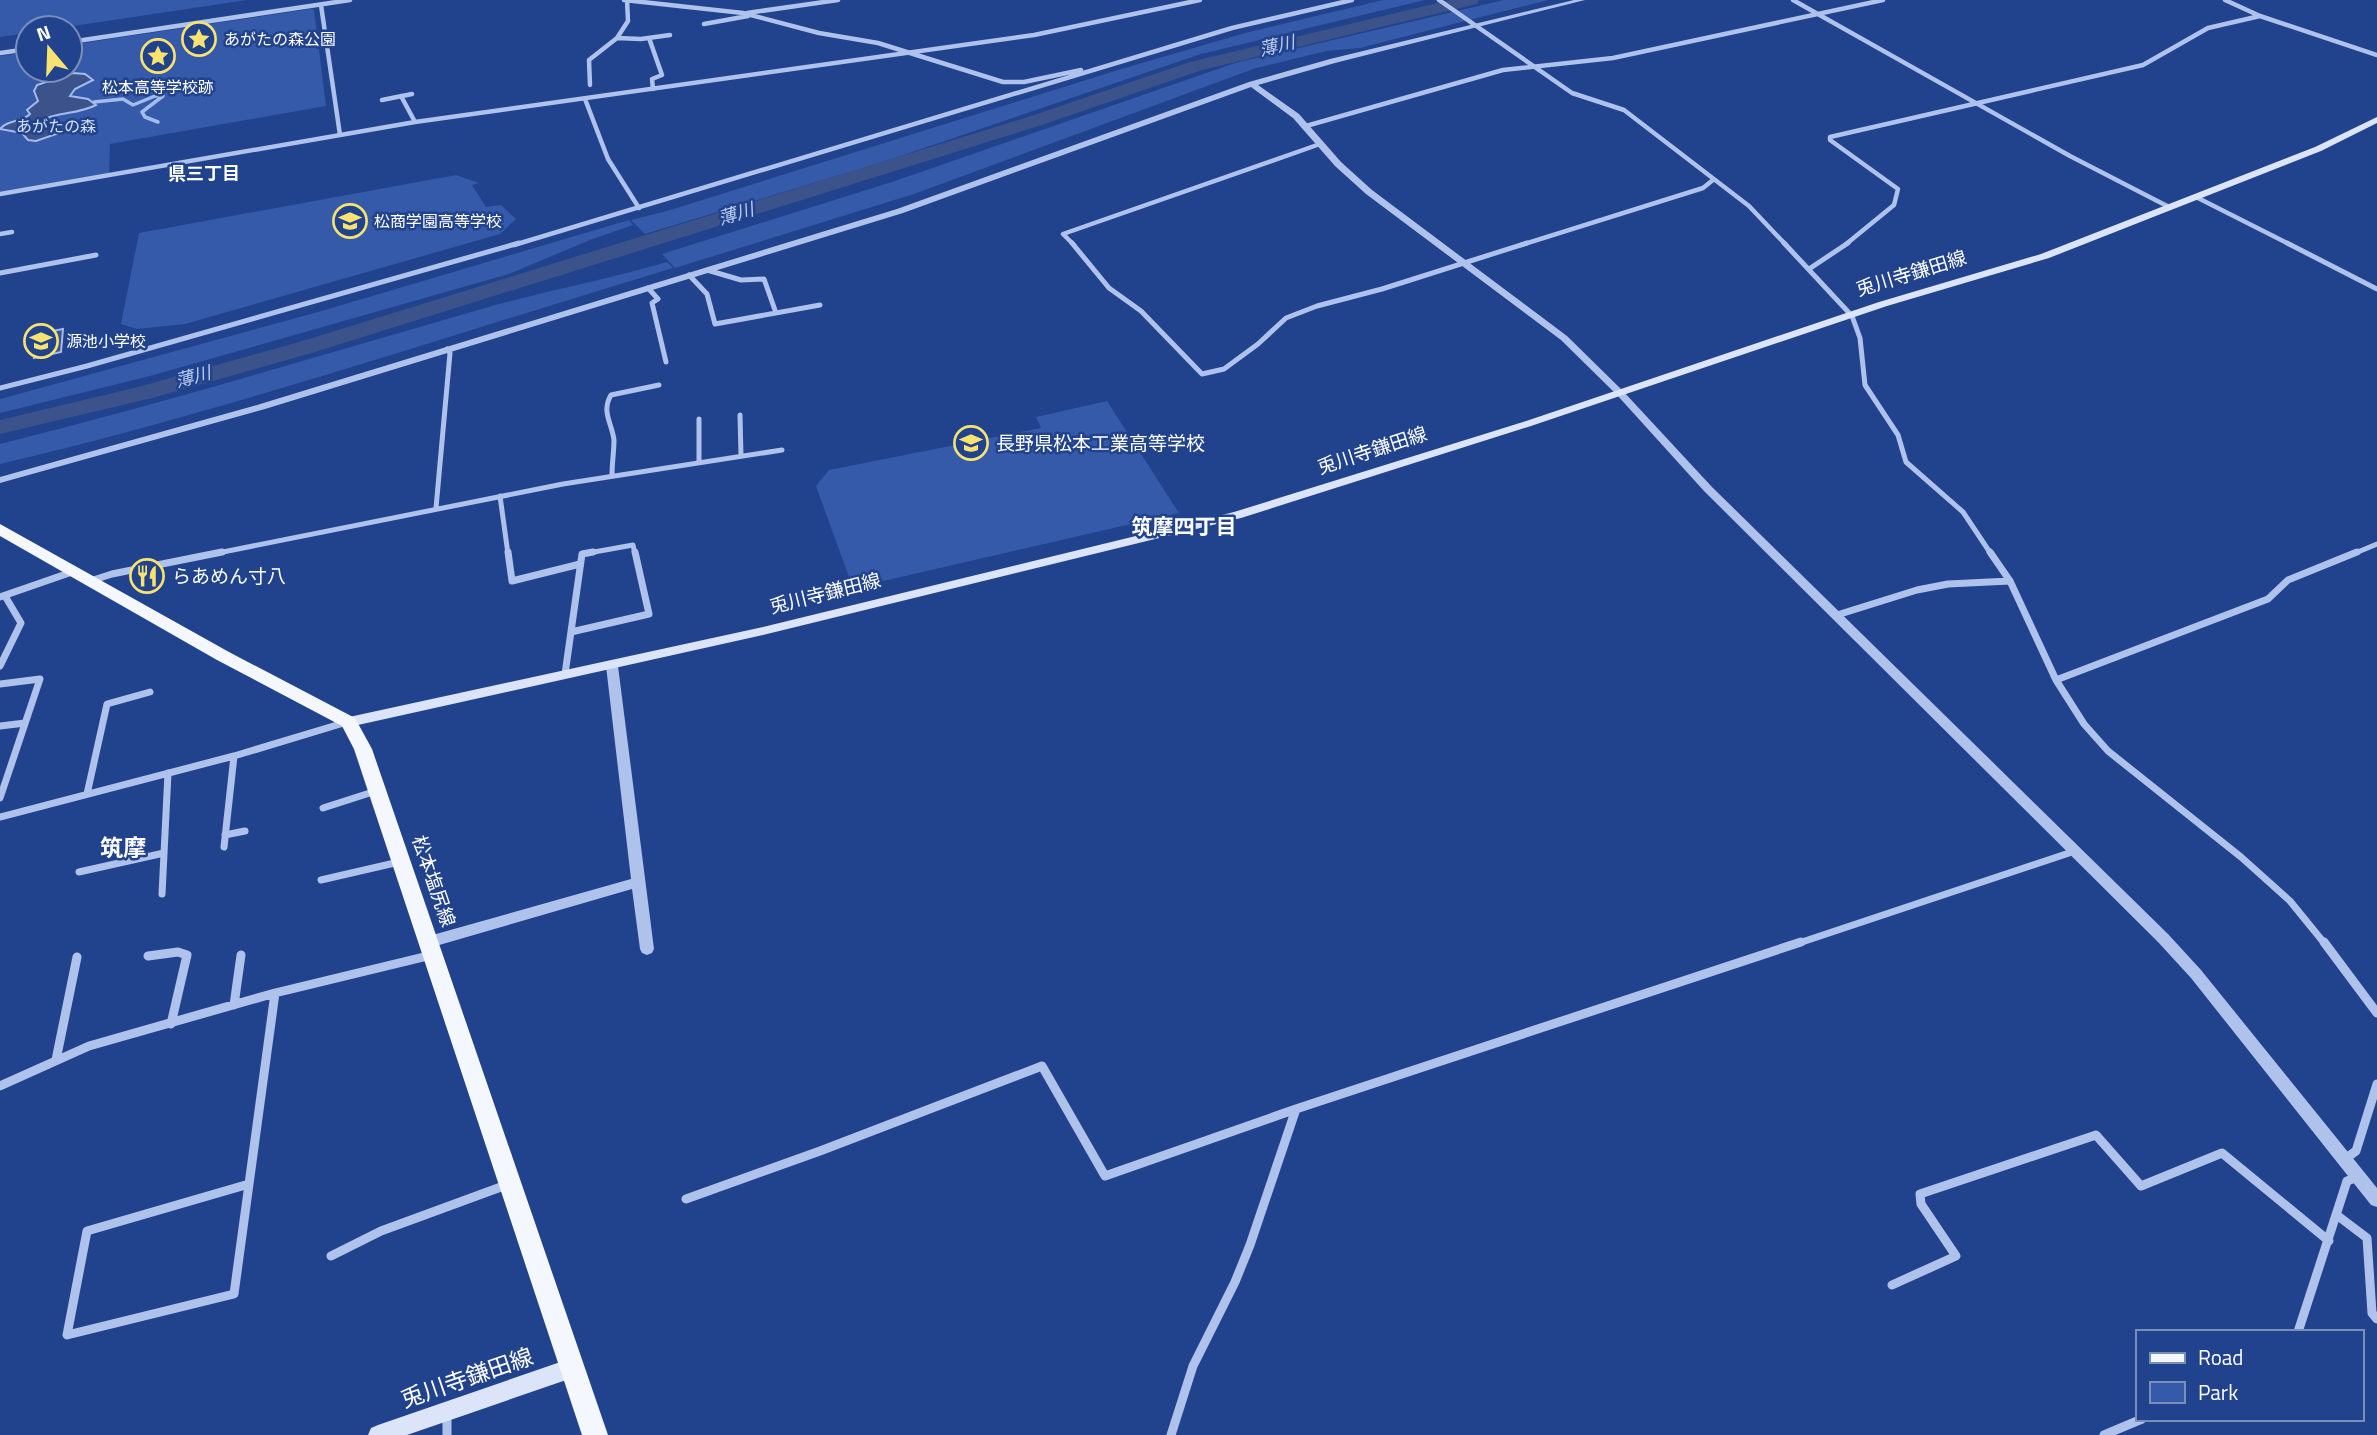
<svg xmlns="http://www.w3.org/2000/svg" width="2377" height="1435" viewBox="0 0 2377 1435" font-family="'Titillium Web','Noto Sans JP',sans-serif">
	<rect width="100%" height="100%" fill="#21428c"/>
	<path fill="#355aaa" d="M0,0H247L60,28H28V33L0,37Z
		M1383,0H1425L1201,54L883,162L645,234L631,220L667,211L1118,70L1245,33Z
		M1504,0H1548L1360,48L1327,51L1256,68L914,194L675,268L662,254L895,181L1235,63Z
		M311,9L314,10L326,106L110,144L109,173L0,192V56L28,52V70H70V45Z
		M456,175L479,183L472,185L486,207L501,205L516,219L500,234L185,324L137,329L121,324L139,233Z
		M629,220L633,225L590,240L509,274L150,376L0,413V399L318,312Z
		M667,262L673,268C450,335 227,411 0,464V444C165,403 328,353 492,306C550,290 609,279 667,262Z
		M1107,401L1179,513L853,588L816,486L829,470L1041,428L1036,417Z"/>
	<path fill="#3b538a" stroke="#a3bbed" stroke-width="2" d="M73,73L85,74L93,80L75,89L70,96L88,99L96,105C79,114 59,112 42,120L62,126L65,131L36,141L28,140L22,133L0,129C8,119 21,123 30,114L27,110L38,101L34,91L37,85Z
		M63,329L61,352L34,358L37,334Z"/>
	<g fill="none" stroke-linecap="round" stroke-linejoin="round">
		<path stroke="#a3bbed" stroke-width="3.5" d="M94,102L123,99L133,105L155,96H163L142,112L145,117L158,122"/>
		<path fill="#3b538a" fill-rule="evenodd" d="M1450,0H1479L1477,4L1202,70L1042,125L315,352L152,398L0,434V420L138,387L299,342L1028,117L1190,62Z"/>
		<path stroke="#afc2ec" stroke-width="4.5" d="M624,0L743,13L819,33L878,43L1003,82H1024L1081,70
			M627,0L628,21L617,38L641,39L670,35
			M1439,0L1572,93L1624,110L1749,206L1786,245
			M1793,0L2070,156L2169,207
			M2225,0L2260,16L2377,55
			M321,5L340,135
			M747,13L838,0
			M704,24L748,16
			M649,38L662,75L652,79L653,89
			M70,42L350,0
			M0,53L28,49
			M590,85L589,60L617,38
			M401,96L415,122
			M585,99L608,159L639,208
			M382,100L412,94
			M1306,126L1503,70L1613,58L1883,0
			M0,194L415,122L1034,35L1200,0
			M2196,197L2291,245
			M0,234L12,232
			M514,245L1232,28L1352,0
			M1074,245L1063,234L1320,144
			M1521,245L1703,188L1713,180
			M1845,245L1894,205L1898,189L1830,140V137L2143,65L2208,28L2260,16"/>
		<path stroke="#afc2ec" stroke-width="5" d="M1072,243L1109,288L1141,311L1202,374L1224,369L1258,344L1286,318L1317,306L1382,289L1527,243
			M1784,243L1852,316L1860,338L1865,385L1898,435L1906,462L1963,512L1991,554
			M2287,243L2377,289
			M1809,269L1848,243
			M707,270L741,280L764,279L776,313
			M0,273L96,255
			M689,275L707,294L715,324L820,305
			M648,288L658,299L652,303L666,362
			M0,388L87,366L519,243
			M740,415L741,456
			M699,419V462
			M612,475C612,463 614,451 614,440C612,423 601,412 611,395L659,385
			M500,496L508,554
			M436,508L450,353L447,349
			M213,554L563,484L782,450
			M583,554L633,545L635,554
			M2353,554L2377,544"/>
		<path stroke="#afc2ec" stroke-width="7" d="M508,552L512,581L580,564
			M1990,552L2010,581L2056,680L2084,724L2108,751L2241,857L2290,901L2325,944
			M90,581L112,574L222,552
			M0,597L72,572
			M1837,615L1917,590L1948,584L2010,581
			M571,632L649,614L635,552
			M0,666L21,623L5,596
			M565,674L582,554L593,552
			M2056,680L2268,599L2288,580L2357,552
			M0,684L40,679L0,798
			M0,726L25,723
			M87,794L107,704L150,692
			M323,808L376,791
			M0,817L234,756L347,722
			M225,835L245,831
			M224,847L234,756
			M79,872L164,853
			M321,880L399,862
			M162,894L168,773
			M1796,944L2075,851"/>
		<path stroke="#afc2ec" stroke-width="9" d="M2324,942L2377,1013
			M148,956L178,952L187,955L171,1024
			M234,1005L241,955
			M56,1060L77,957
			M0,1086L89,1046L275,993L432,955
			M2345,1159L2356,1151L2377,1084
			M249,1184L234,1294L67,1335L87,1231Z
			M249,1184L275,993
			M686,1199L820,1151L1042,1066L1105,1176L1296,1109L1801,942
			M2338,1216L2367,1238L2372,1313L2377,1319
			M331,1256L381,1231L509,1184
			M1892,1285L1956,1256L1921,1204L1920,1194L2096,1135L2141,1186L2222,1153L2329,1241
			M2298,1332L2347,1181L2358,1177
			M447,1415V1435
			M1171,1435L1193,1366L1235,1282L1250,1245L1296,1109
			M2104,1435L2142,1419"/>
		<path fill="#afc2ec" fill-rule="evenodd" d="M1574,0H1585L1335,63L1258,85L1299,114L1341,162L1372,190L1567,336L1623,391L1712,487L2168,934L2201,970L2377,1188V1207L2371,1205L2191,978L2158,942L1704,491L1617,395L1561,340L1366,194L1335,166L1293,118L1251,87L903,213L265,409L0,483V477L257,405L897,209L1249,82L1330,59Z
			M612,662L618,666L654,949L652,953L647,955L642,953L640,949L632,889L429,948L424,946L422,942L424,938L429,936L631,879L606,666Z"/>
		<path fill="#dbe4f9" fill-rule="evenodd" d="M2377,117V123L2321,151L2049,258L1887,306L1531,426L1241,518L763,635L349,727L342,722L349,717L763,627L1234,512L1523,422L1879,302L2041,254L2315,147Z
			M572,1358L579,1361L582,1368L579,1375L572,1378L407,1435H368L371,1428L378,1425Z"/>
		<path fill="#f4f7fe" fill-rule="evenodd" d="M0,524L229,652L355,718L372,749L608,1435H582L354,749L342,726L217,660L0,536Z"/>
	</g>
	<defs>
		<g id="sight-ring" transform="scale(1.75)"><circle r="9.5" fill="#21428c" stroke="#f8e370" stroke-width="1.5"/><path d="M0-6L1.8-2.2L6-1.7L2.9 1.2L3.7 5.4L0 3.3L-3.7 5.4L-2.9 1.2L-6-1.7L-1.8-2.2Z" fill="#f8e370"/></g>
		<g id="school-ring" transform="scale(1.75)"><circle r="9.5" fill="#21428c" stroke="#f8e370" stroke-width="1.5"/><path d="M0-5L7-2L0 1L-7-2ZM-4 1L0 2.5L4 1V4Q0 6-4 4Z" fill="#f8e370"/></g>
		<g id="restaurant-ring" transform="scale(1.75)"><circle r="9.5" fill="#21428c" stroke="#f8e370" stroke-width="1.5"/><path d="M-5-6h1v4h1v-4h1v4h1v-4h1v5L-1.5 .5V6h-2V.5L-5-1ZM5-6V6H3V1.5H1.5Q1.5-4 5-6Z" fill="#f8e370"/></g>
	</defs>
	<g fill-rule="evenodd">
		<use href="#sight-ring" x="199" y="39"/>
		<use href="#sight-ring" x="158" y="56"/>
		<use href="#school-ring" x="350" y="221"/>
		<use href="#school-ring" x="41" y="341"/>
		<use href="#school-ring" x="971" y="443"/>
		<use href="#restaurant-ring" x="147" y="576"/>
	</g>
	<g text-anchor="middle" stroke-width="5" stroke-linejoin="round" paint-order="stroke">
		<g font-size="16" fill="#fff" stroke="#21428c" text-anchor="start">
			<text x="224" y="45">あがたの森公園</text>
			<text x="158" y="93" text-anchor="middle">松本高等学校跡</text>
			<text x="374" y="227">松商学園高等学校</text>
			<text x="66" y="347">源池小学校</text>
		</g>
		<g font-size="16" fill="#d4e0f8" stroke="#21428c">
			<text x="56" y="132">あがたの森</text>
		</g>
		<g font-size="18" font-style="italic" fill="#bbcdf3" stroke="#21428c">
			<text transform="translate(1277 46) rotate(-13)" y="6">薄川</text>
			<text transform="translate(736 214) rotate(-17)" y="6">薄川</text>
			<text transform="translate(193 377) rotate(-15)" y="6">薄川</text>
		</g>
		<g font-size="18" font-weight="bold" fill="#fff" stroke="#21428c">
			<text x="204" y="180">県三丁目</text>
		</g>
		<g font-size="19" fill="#fff" stroke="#21428c">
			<text transform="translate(1911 273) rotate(-17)" y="7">兎川寺鎌田線</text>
			<text transform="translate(1372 450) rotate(-18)" y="7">兎川寺鎌田線</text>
			<text transform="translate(825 593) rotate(-14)" y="7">兎川寺鎌田線</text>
			<text transform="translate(434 881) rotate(71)" y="7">松本塩尻線</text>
		</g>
		<g font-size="19" fill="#fff" stroke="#21428c" text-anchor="start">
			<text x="996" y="450">長野県松本工業高等学校</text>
			<text x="172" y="583">らあめん寸八</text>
		</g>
		<g font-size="21" font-weight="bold" fill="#fff" stroke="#21428c">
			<text x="1184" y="534">筑摩四丁目</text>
		</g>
		<g font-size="23" font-weight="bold" fill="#fff" stroke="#21428c">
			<text x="123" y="856">筑摩</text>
		</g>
		<g font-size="23" fill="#fff" stroke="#21428c">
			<text transform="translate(467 1378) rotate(-19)" y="8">兎川寺鎌田線</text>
		</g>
	</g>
	<rect x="2136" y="1330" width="228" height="91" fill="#21428c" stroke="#7a8eba" stroke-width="2"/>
	<rect x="2150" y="1353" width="35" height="10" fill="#f4f7fe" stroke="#7a8eba" stroke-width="2"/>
	<text x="2198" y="1365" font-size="21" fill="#ffffff">Road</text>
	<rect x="2150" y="1382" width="35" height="21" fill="#355aaa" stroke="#7a8eba" stroke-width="2"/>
	<text x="2198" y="1400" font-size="21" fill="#ffffff">Park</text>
	<g transform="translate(49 49) rotate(341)"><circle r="33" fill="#21428c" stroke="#7a8eba" stroke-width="2"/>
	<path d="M0-5L12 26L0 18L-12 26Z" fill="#f8e370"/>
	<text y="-10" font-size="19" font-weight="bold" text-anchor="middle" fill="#ffffff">N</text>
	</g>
</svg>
